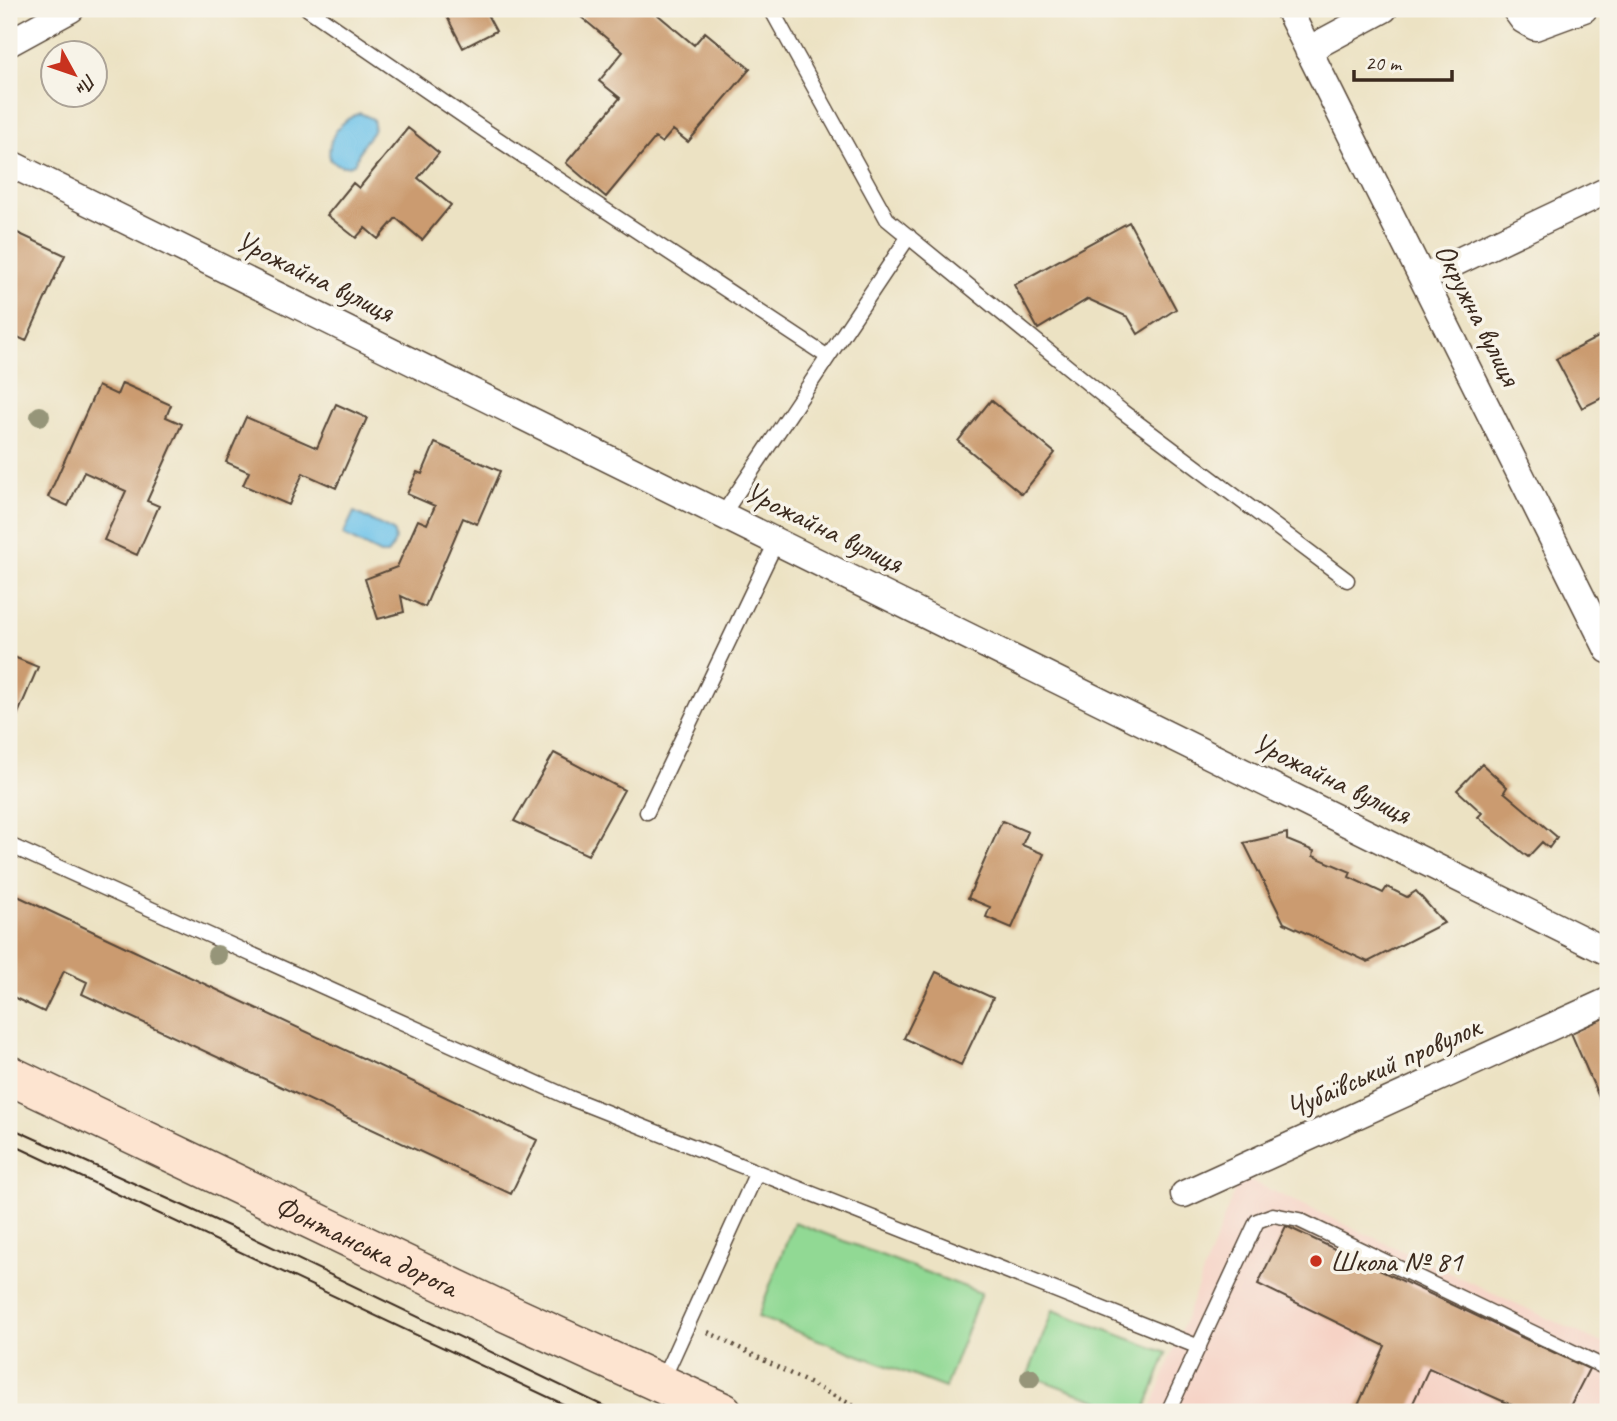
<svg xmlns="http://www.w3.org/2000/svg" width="1617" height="1421" viewBox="0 0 1617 1421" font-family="Caveat,sans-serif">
	<rect width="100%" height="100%" fill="#f7f3e8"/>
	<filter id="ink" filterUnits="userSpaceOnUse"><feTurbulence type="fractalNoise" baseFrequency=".0143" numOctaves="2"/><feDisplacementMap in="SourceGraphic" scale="14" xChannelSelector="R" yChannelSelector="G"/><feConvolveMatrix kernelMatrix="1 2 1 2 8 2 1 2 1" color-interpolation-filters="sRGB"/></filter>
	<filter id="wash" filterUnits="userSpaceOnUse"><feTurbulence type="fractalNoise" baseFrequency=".00686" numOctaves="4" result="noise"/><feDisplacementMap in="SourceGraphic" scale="28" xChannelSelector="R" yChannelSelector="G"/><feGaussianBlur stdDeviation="1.57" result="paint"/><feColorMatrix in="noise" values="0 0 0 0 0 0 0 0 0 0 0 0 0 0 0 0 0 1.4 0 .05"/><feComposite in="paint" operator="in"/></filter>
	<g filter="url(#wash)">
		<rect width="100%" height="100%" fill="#ece2c3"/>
		<path fill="#f6d2c5" d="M1240,1176L1608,1346V1412H1150Z"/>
		<path fill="#91d994" stroke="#668259" stroke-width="2" d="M794,1222L981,1293L945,1388L758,1317Z
			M1053,1310L1167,1353L1144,1412H1128L1028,1375Z"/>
		<path fill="#6dc3ea" stroke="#547684" stroke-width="2" d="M360,113L373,119C377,134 368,135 362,146C359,152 357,158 354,164C344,168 339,166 330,160C326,139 340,120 360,113Z
			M354,512L393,531C397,540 394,546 387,554H380L343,535Z"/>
		<g id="blocks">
			<path fill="#cb9b6f" d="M443,9H484L496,31L463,48Z
				M588,9H651L694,45L705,32L750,69L688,142L673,130L662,143L655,138L606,197L566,163L620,98L599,81L623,52L581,17Z
				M408,128L439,153L418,178L451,205L422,240L396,218L378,239L365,228L356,238L327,215L353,183L359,188Z
				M1129,222L1176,309L1138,334L1128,317L1088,299L1038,329L1014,285Z
				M9,229L65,255L26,341L9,333Z
				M1608,332V395L1582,408L1556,359Z
				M122,383L171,405L166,417L182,424L147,501L159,506L137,555L104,540L126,491L84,472L68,506L48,497L98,386L117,395Z
				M991,400L1055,453L1022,494L958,441Z
				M336,404L367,418L336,488L303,473L289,505L243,485L249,472L226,462L246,417L317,448Z
				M435,443L500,471L477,524L463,518L425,607L401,596L404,612L378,619L365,579L397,567L418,520L427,524L435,506L407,494L417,472L422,474Z
				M9,655L38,667L17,716L9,713Z
				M554,753L624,790L588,855L514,821Z
				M1482,764L1507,787L1504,792L1557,837L1549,848L1542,842L1528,857L1478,817L1482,813L1457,790Z
				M1002,821L1028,832L1022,845L1044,854L1012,928L986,917L990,907L968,898Z
				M1287,833V840L1314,851L1313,856L1351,872L1349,877L1383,893L1387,887L1407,897L1416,891L1444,923L1368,962L1284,923L1244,843Z
				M9,892L537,1140L511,1194L82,994L87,982L64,971L44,1012L9,995Z
				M936,972L993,998L961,1065L904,1038Z
				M1608,1016V1118L1571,1033Z
				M1286,1226L1589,1369L1567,1412H1527L1429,1368L1409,1412H1355L1385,1346L1258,1284Z"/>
		</g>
	</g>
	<g filter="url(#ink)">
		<use href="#blocks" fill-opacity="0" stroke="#564637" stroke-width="2"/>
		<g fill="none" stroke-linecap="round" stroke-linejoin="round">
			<g stroke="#564637" stroke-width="17">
				<path id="lane" d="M308,9L487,132L828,357
					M771,9L887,219L1123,412L1347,580
					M723,514L909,236
					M647,812L777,540
					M9,845L570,1098L1199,1347
					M662,1381L757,1172
					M1168,1412L1257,1221L1273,1215L1299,1220L1608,1369"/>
			</g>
			<g stroke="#564637" stroke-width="29">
				<path id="street" d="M1288,9L1608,650
					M1515,9L1523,20L1535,27L1584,9
					M9,43L71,9
					M1308,50L1384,9
					M9,163L1608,952
					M1423,278L1608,190
					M1184,1194L1608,1001"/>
			</g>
			<g stroke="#564637" stroke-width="41">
				<g id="secondary">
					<path id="s1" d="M9,1075L498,1309L723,1412"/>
				</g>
			</g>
			<path stroke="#564637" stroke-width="4.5" stroke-dasharray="2 5" stroke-linecap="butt" d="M708,1332L866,1412"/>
			<use href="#lane" stroke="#fff" stroke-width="14"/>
			<use href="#street" stroke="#fff" stroke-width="26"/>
			<use href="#secondary" stroke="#fde4d0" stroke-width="38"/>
			<path stroke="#3b2a1e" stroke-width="2" d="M9,1127L235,1229L616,1412
				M9,1143L580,1412"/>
		</g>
		<g fill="#969579">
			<circle cx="40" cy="416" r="10"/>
			<circle cx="217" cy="955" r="10"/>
			<circle cx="1030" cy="1378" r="10"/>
		</g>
	</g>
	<circle fill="#c8321e" stroke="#f7f3e8" stroke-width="2.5" cx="1316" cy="1261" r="7"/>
	<g text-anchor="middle" stroke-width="7" stroke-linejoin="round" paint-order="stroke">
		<g font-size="30" fill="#3b2a1e" stroke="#f7f3e8">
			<text transform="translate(315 276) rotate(26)" y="10">Урожайна вулиця</text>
			<text transform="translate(1478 314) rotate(63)" y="10">Окружна вулиця</text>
			<text transform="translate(824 527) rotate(26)" y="10">Урожайна вулиця</text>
			<text transform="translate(1332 778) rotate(26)" y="10">Урожайна вулиця</text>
			<text transform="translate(1383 1067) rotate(-24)" y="10">Чубаївський провулок</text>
			<text dy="10" stroke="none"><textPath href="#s1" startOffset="396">Фонтанська дорога</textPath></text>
		</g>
		<g font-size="30" fill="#3b2a1e" stroke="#f7f3e8" text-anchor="start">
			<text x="1330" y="1271">Школа № 81</text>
		</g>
	</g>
	<rect width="1617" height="1421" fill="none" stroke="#f7f3e8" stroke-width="35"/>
	<g transform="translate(74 74) rotate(130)"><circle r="33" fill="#f7f3e8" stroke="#aca397" stroke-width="2"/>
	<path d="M0-5L12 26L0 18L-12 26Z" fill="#c8321e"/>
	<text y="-10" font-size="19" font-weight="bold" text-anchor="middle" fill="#3b2a1e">Пн</text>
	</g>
	<path d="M1354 70v10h98v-10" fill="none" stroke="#3b2a1e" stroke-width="3.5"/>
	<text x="1365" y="70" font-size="21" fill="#3b2a1e" stroke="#f7f3e8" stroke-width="5" paint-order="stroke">20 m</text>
</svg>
